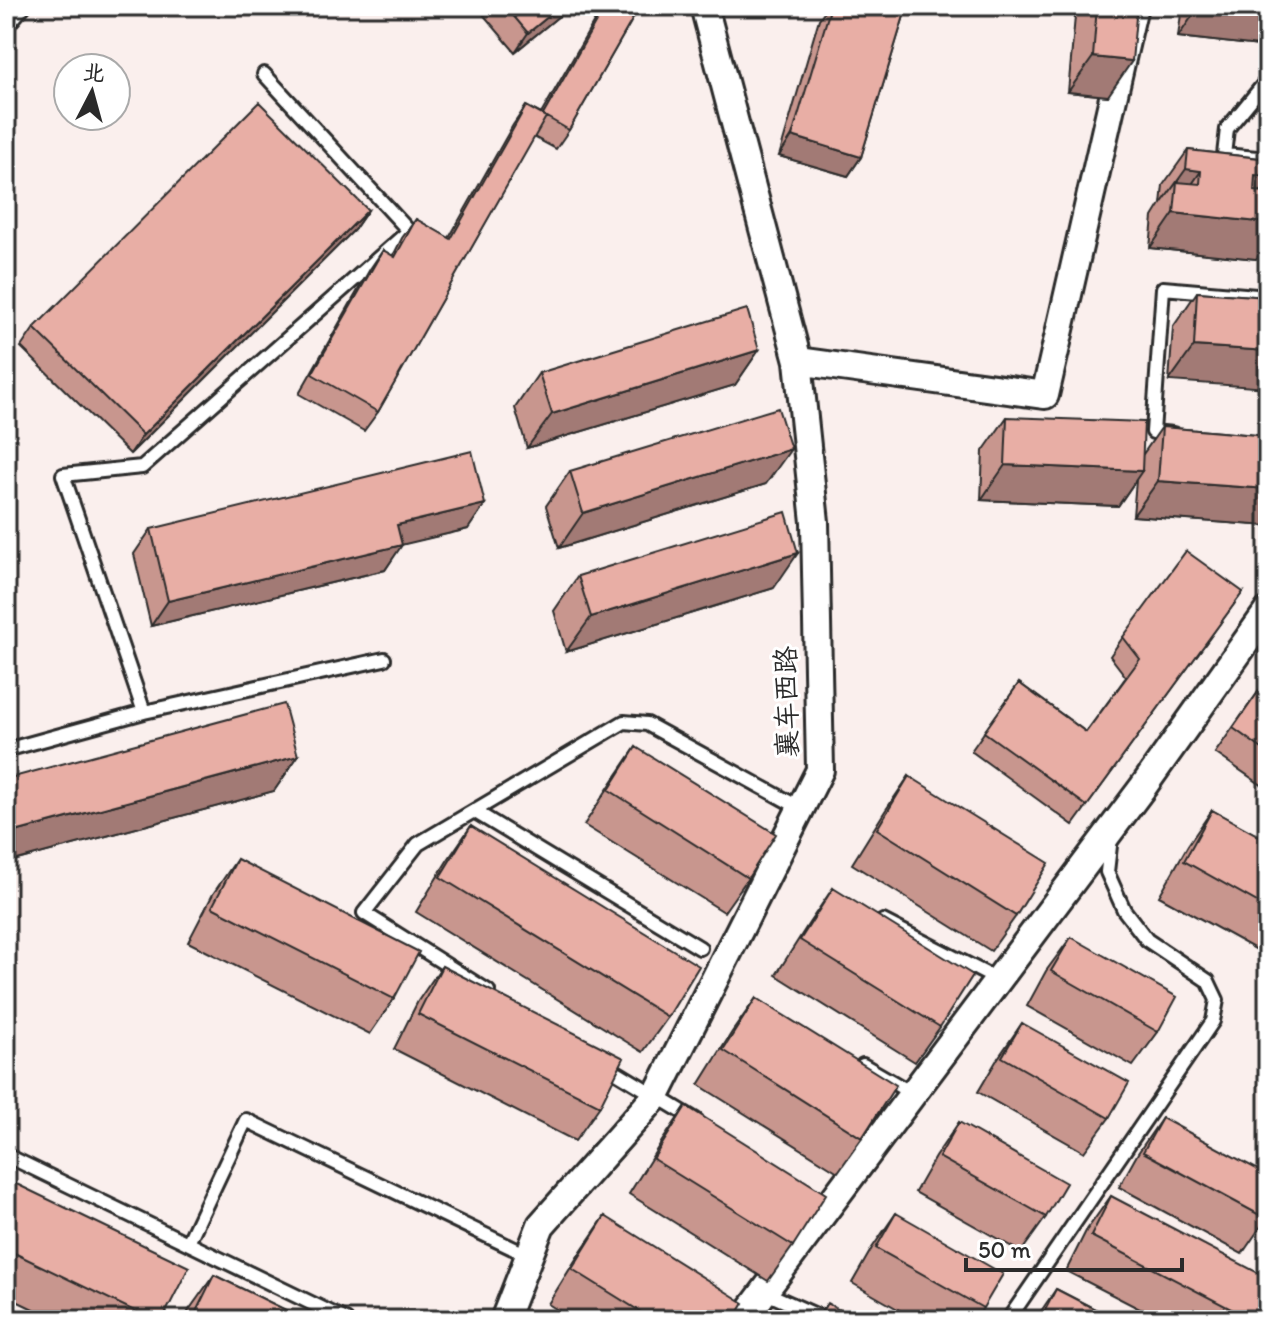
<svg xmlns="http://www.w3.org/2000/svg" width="1274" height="1326" viewBox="0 0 1274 1326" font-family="Itim,'LXGW WenKai TC',sans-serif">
	<rect width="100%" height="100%" fill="#faefed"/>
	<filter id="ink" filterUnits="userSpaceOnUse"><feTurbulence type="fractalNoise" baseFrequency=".0125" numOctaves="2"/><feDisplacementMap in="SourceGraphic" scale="16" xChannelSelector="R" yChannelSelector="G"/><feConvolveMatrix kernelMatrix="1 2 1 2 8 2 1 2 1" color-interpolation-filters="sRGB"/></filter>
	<g filter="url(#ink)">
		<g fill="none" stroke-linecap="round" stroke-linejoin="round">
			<g stroke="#2b2b2b" stroke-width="18">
				<path id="lane" d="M6,27L24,6
					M1268,79L1227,129L1224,155L1268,159
					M1173,434L1153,432L1163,288L1268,297
					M144,712L384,659
					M6,750L144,712L63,475L142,467L409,231L264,74
					M474,811L700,948
					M883,921L998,980
					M488,991L364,913L418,844L624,722L647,724L800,808
					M605,1065L696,1120
					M863,1065L913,1094
					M6,1155L346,1320
					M188,1243L246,1120L529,1256
					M764,1292L827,1320
					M1008,1320L1213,1021L1217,1000L1208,981L1147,940L1124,910L1107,872L1111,837"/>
			</g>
			<g stroke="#2b2b2b" stroke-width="32">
				<path id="street" d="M798,361L1045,395L1134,6
					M504,1320L541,1225L656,1096L820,770L815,522L798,361L704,6
					M743,1320L1143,787L1268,611"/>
			</g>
			<use href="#lane" stroke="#fff" stroke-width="12"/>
			<use href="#street" stroke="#fff" stroke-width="26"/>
		</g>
		<path fill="#c8968e" stroke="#2b2b2b" stroke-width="2" d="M476,6H571L515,52Z
			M603,6H640L569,130L556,149L534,137L378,412L364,431L299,394L370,269L383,250L393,256L402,238L416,219L449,238L513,125L526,106L541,114Z
			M828,6H907L861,157L848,176L779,156L819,19Z
			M1076,6H1137L1108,96L1068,92Z
			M1182,6H1268V47L1178,37Z
			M1188,150L1268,159V182L1261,191L1268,192V243L1256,259L1150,248L1153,217L1161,204L1163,185Z
			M368,210L354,230L130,454L21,347L34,328Z
			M1197,292L1268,297L1169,381L1173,327Z
			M759,350L735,385L527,448L515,408L539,373Z
			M1007,417L1143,454L1162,427L1268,436V526L1133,516L1136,480L1118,506L981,500L983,451Z
			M570,471L766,484L559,548L546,506Z
			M151,529H468L402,544L385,570L151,626L134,554Z
			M578,576L774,588L566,652L554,611Z
			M1243,592L1073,825L971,751L1019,683L1086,732L1126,677L1110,656L1123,637Z
			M1268,678V785L1266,788L1215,753Z
			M636,747L748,878L724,912L584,825L612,782Z
			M298,756L274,791L6,863V779Z
			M909,776L1016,916L991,951L852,864L885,811Z
			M1212,810L1268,841V956L1159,896L1188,845Z
			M471,826L668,1017L643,1052L416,912L447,861Z
			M237,859L394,999L370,1034L188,942L213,894Z
			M833,888L940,1027L915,1062L776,975L809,923Z
			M1071,937L1158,1032L1133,1066L1027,1006L1046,971Z
			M442,966L600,1106L575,1141L394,1049L418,1001Z
			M756,998L862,1138L838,1172L699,1085L732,1032Z
			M1022,1023L1109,1118L1084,1152L978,1092L998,1058Z
			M686,1106L793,1246L768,1281L629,1194L662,1141Z
			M1162,1118L1268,1216L1242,1254L1119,1187L1138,1153Z
			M959,1122L1046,1217L1021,1252L915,1192L935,1157Z
			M6,1179L162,1320H56L6,1296Z
			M1111,1196L1268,1320H1161L1066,1271L1086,1231Z
			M896,1213L983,1308L975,1320H917L852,1283L872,1248Z
			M605,1216L734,1320H574L548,1304L581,1251Z
			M214,1275L306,1320H184L189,1310Z
			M1056,1289L1116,1320H1035Z"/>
		<path fill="#a27a74" stroke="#2b2b2b" stroke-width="2" d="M561,6H571L515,52L528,33Z
			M1199,6H1240L1268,9V47L1178,37Z
			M1093,57L1132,61L1108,96L1068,92Z
			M792,136L861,157L848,176L779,156Z
			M1186,169L1201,171L1177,206V182L1161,204Z
			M1255,175L1268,176V182L1247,211Z
			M368,210L354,230L130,454L143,435Z
			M1174,213L1268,223V243L1256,259L1150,248Z
			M1194,346L1268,351V388L1169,381Z
			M759,350L735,385L527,448L552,414Z
			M791,449L766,484L559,548L583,513Z
			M1005,465L1142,471L1118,506L981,500Z
			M1158,481L1268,489V526L1133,516Z
			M485,504L468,529L380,550L397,525Z
			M402,545L385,570L151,626L168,601Z
			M798,553L774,588L566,652L591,617Z
			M298,756L274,791L6,863V845L15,832Z"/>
		<path fill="#e8aea5" stroke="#2b2b2b" stroke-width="2" d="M505,6H561L528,33Z
			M605,6H640L569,130L543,115Z
			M831,6H907L861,157L792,136Z
			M1097,6H1137L1132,61L1093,57Z
			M1240,6H1268V9Z
			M259,102L368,210L143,435L34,328Z
			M526,106L546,117L378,412L312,374L383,250L395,257L416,219L451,239Z
			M1188,150L1268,159V176L1255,175L1254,191L1268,192V223L1174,213L1177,182L1200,184L1201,171L1186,169Z
			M1197,292L1268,297V351L1194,346Z
			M747,309L759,350L552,414L539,373Z
			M778,408L791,449L583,513L570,471Z
			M1007,417L1144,422L1142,471L1005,465Z
			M1162,427L1268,436V489L1158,481Z
			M472,451L485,504L397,525L402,545L168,601L151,529Z
			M786,512L798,553L591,617L578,576Z
			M1186,551L1243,592L1087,806L984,732L1019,683L1086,732L1140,659L1123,637Z
			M1268,678V753L1233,728Z
			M284,704L298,756L15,832L6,797V779Z
			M636,747L776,834L748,878L609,790Z
			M909,776L1049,863L1016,916L877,829Z
			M1212,810L1268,841V908L1184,861Z
			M471,826L699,966L668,1017L440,877Z
			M237,859L419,952L394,999L212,907Z
			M833,888L973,975L940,1027L800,940Z
			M1071,937L1177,997L1158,1032L1051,971Z
			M442,966L624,1058L600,1106L418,1014Z
			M756,998L896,1085L862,1138L723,1050Z
			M1022,1023L1129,1083L1109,1118L1002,1057Z
			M686,1106L826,1194L793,1246L653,1159Z
			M1162,1118L1268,1175V1216L1267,1219L1143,1152Z
			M959,1122L1066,1183L1046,1217L939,1157Z
			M6,1179L189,1267L162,1320H153L6,1249Z
			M1111,1196L1268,1278V1320H1252L1091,1236Z
			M896,1213L1003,1274L983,1308L876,1248Z
			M605,1216L744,1303L734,1320H654L572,1269Z
			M214,1275L306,1320H192Z
			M1056,1289L1116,1320H1040Z
			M827,1303L857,1320H817Z"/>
	</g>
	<g text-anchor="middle" stroke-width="6" stroke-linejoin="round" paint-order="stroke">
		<g font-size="28" fill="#2b2b2b" stroke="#fff">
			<text transform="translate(786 702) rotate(-91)" y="10">襄车西路</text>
		</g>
	</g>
	<rect width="1274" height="1326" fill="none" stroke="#fff" stroke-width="32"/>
	<rect x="16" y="16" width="1242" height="1294" fill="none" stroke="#2b2b2b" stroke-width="3" filter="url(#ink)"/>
	<g transform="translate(92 92) rotate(6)"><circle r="38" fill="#ffffff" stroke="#aaaaaa" stroke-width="2"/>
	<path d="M0-6L14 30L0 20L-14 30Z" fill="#2b2b2b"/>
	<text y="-12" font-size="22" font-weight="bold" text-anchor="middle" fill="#2b2b2b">北</text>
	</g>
	<path d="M966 1258v12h216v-12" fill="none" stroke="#2b2b2b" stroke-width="4"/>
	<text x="978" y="1258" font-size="24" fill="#2b2b2b" stroke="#ffffff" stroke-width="6" paint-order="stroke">50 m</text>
</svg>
